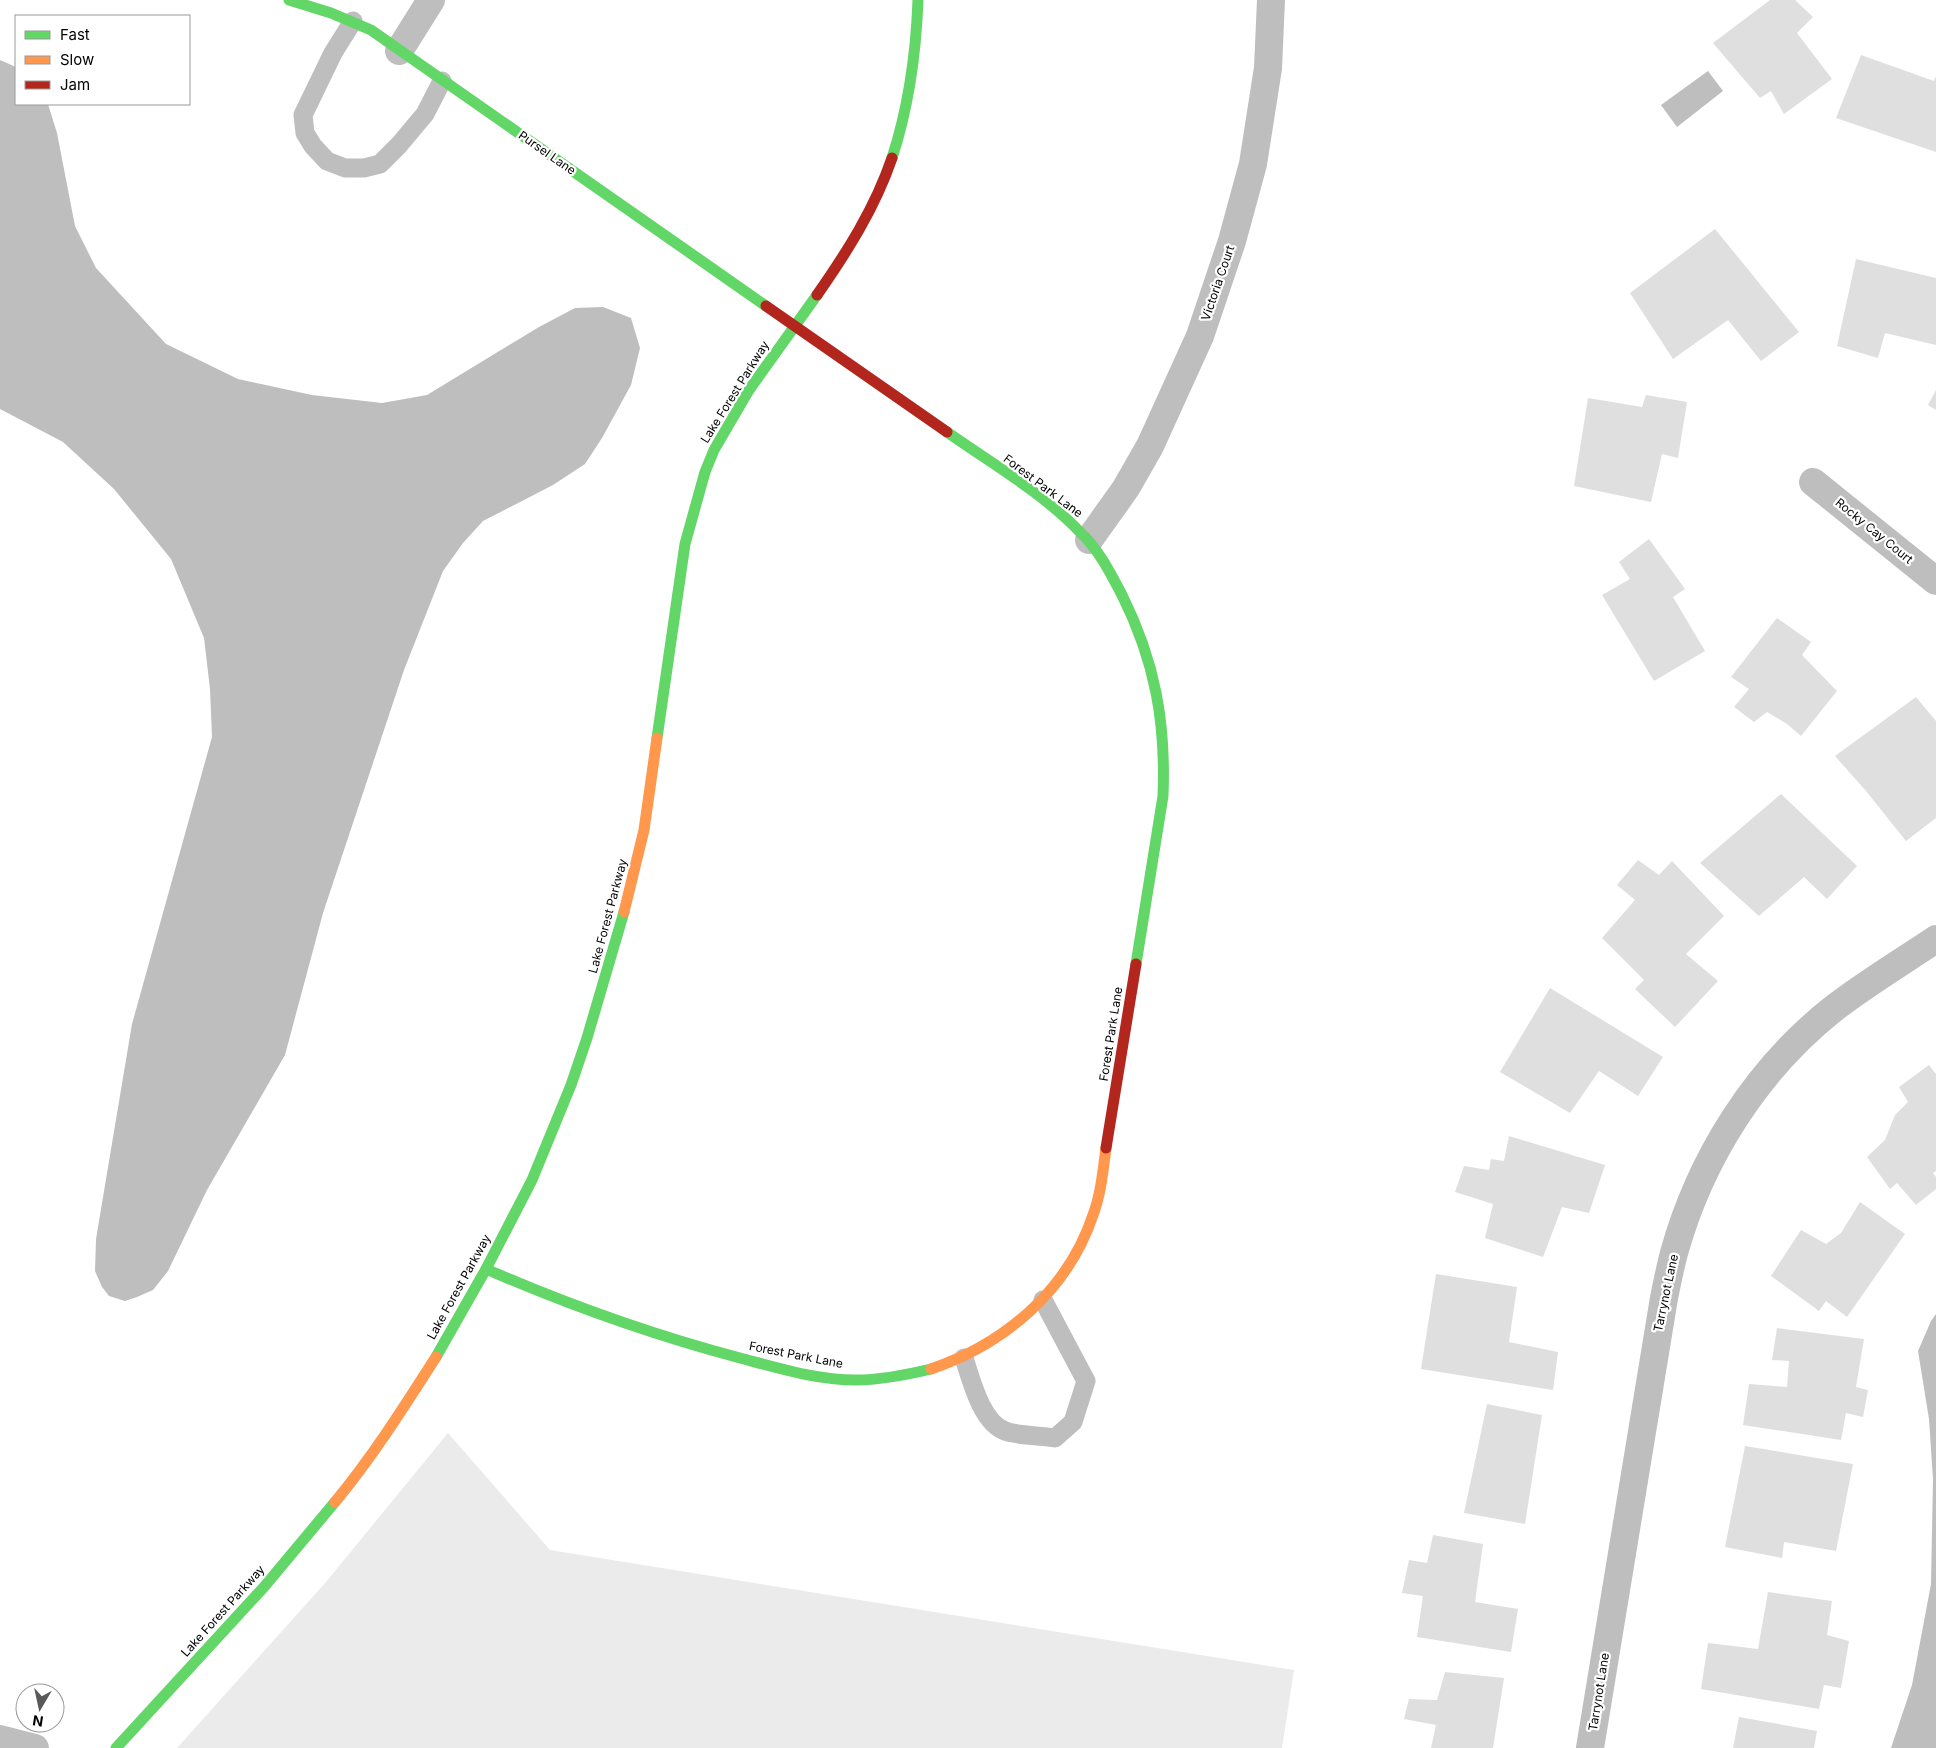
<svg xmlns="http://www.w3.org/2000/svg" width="1936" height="1748" viewBox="0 0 1936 1748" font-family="Inter,sans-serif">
	<rect width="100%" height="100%" fill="#fff"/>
	<path fill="#ebebeb" d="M448,1433L550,1550L1294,1670L1282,1748H177L326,1582Z"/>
	<path fill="#bebebe" d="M0,60L16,67V104H48L57,133L75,226L96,268L166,344L238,379L312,395L382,403L427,395L539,327L575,308L603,307L631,318L640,348L631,385L602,438L585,464L553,485L483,521L463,543L443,571L404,670L323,913L285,1055L207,1190L168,1271L153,1290L137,1297L125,1301L109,1296L102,1287L95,1271L96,1239L132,1024L212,737L210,689L204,638L171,559L114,489L63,442L0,409Z
		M1708,71L1723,91L1677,127L1661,105Z
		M1936,1314V1748H1891L1912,1685L1931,1584L1933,1479L1929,1419L1918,1351L1931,1321Z"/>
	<path fill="#dfdfdf" d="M1770,0H1795L1813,17L1797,33L1832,79L1784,114L1771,91L1760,98L1713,43Z
		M1861,55L1934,81L1936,76V152L1836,118Z
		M1715,229L1799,332L1761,361L1728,320L1673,359L1630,293Z
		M1856,259L1936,278V345L1885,333L1878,358L1837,346Z
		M1936,390V410L1928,405Z
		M1646,395L1687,402L1678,458L1662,454L1651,502L1574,486L1588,398L1642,407Z
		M1649,539L1685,589L1673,597L1705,651L1654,681L1602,595L1630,579L1619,562Z
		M1777,618L1811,642L1802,655L1837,691L1801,736L1787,724L1767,712L1754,722L1734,707L1749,689L1731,677Z
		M1916,697L1936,721V818L1906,841L1866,791L1835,756Z
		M1781,794L1857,866L1827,899L1804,877L1759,916L1700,863Z
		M1638,860L1659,875L1672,861L1724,916L1686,954L1718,981L1675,1027L1635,989L1644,980L1602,938L1635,900L1617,885Z
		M1550,988L1663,1057L1638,1096L1599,1071L1570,1113L1500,1072Z
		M1929,1065L1936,1074V1171L1933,1173L1936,1177V1189L1916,1205L1897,1183L1890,1189L1867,1157L1885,1140L1895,1115L1908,1102L1899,1087Z
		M1509,1136L1605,1165L1589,1213L1562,1207L1543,1257L1485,1238L1493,1204L1455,1192L1464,1166L1489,1170L1491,1159L1504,1161Z
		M1860,1202L1905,1234L1847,1317L1826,1301L1819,1311L1771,1276L1801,1230L1826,1244L1841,1233Z
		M1436,1274L1517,1287L1509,1342L1558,1352L1553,1390L1421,1369Z
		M1777,1328L1864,1339L1856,1387L1868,1390L1863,1417L1846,1413L1841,1440L1743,1425L1749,1384L1787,1387L1789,1361L1772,1360Z
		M1487,1404L1542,1415L1525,1524L1464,1513Z
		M1745,1446L1853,1464L1836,1551L1784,1542L1782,1558L1725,1547Z
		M1433,1535L1483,1544L1475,1602L1518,1609L1511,1652L1417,1637L1423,1596L1402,1593L1409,1560L1427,1563Z
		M1768,1592L1832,1601L1827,1635L1849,1641L1841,1688L1824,1685L1819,1709L1701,1689L1708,1643L1758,1649Z
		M1445,1672L1504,1678L1493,1748H1431L1436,1725L1404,1719L1409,1699L1437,1700Z
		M1739,1717L1817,1731L1814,1748H1733Z"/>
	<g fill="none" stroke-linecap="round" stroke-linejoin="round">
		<path stroke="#bebebe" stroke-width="19" d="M353,21L333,53L303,115L305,133L313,146L327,161L345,168H364L380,164L399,145L425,114L442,81
			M964,1358C971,1379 981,1422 1005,1431C1014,1435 1043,1436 1055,1438L1073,1422L1086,1381L1043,1300"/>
		<path stroke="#bebebe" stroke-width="28" d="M399,51L431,0
			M1813,482L1936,581
			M1089,540L1126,488L1150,446L1200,336L1232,241L1253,164L1268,68L1271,0
			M0,1739L35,1748
			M1590,1748L1664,1298C1667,1283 1670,1268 1674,1253C1700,1159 1756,1070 1833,1009C1865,984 1902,962 1936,939"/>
		<path stroke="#63d668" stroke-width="11" d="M289,0L331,13L371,30L766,306
			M892,158C909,106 916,54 918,0
			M947,432C991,463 1043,493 1080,532C1099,550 1110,572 1122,595C1155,661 1166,722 1163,796L1136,964
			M657,738L685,544L705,472L714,450L749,390L817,295
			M486,1269C569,1305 653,1335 740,1358C778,1368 817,1380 856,1380C882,1380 906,1375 931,1369
			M436,1357L486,1269L532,1180L571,1085L587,1038L624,912
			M116,1748L264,1587L335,1502"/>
		<path stroke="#ff974d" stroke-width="11" d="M624,912L644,830L657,738
			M931,1369C1005,1344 1068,1290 1093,1215C1101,1194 1103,1170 1106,1148
			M335,1502C373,1456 404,1407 436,1357"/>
		<path stroke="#b3261e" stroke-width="11" d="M817,295C847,252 875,208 892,158
			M766,306L947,432
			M1106,1148L1136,964"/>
	</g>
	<g text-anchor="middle" stroke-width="4.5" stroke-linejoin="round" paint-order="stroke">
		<g font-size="12" fill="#000" stroke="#fff">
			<text transform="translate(547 153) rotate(35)" y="4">Pursel Lane</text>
			<text transform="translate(1218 283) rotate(-71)" y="4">Victoria Court</text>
			<text transform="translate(735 392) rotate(-58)" y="4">Lake Forest Parkway</text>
			<text transform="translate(1043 486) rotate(37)" y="4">Forest Park Lane</text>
			<text transform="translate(1874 531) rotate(39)" y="4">Rocky Cay Court</text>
			<text transform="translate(608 916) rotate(-75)" y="4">Lake Forest Parkway</text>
			<text transform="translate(1111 1034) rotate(-81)" y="4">Forest Park Lane</text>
			<text transform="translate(459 1287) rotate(-61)" y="4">Lake Forest Parkway</text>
			<text transform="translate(1666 1293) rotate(-78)" y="4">Tarrynot Lane</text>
			<text transform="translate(796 1355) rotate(11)" y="4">Forest Park Lane</text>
			<text transform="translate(223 1611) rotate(-48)" y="4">Lake Forest Parkway</text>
			<text transform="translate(1599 1692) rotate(-81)" y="4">Tarrynot Lane</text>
		</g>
	</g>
	<rect x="15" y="15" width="175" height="90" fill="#ffffff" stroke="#999999"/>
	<rect x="25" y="31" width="25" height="8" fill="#63d668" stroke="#999999"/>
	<text x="60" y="40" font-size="15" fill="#000000">Fast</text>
	<rect x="25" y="56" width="25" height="8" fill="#ff974d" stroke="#999999"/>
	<text x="60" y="65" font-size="15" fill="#000000">Slow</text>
	<rect x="25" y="81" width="25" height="8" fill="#b3261e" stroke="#999999"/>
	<text x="60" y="90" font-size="15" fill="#000000">Jam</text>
	<g transform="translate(40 1708) rotate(189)"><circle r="24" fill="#ffffff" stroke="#999999"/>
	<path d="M0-4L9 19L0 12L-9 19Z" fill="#595959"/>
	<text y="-8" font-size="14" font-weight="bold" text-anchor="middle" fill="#000000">N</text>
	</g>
</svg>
